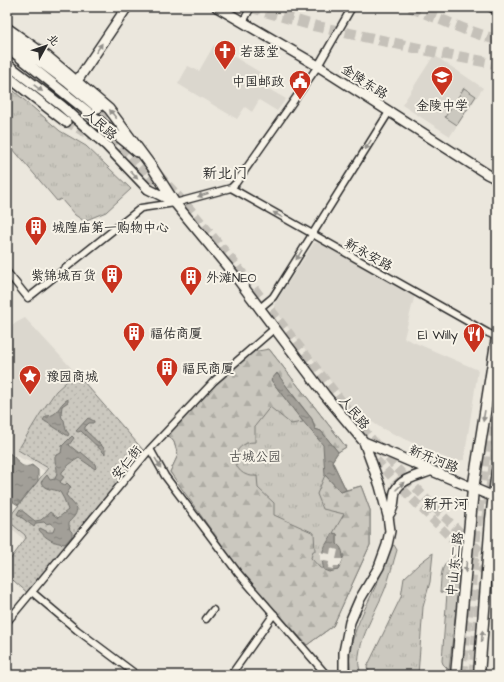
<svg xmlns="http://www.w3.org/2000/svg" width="504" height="682" viewBox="0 0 504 682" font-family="'Architects Daughter','LXGW WenKai TC',sans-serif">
	<defs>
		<pattern id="grass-tufts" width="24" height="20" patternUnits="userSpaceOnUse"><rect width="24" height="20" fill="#cbc8bf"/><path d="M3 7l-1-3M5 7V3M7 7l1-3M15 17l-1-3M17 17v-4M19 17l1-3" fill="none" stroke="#aeaca4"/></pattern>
		<pattern id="forest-firs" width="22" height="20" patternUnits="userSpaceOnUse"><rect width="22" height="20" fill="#cbc8bf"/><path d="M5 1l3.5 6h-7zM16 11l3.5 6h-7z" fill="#aeaca4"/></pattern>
		<pattern id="garden-dots" width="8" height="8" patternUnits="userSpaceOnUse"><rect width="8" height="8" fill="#cbc8bf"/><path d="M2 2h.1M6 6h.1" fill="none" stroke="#aeaca4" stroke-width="1.8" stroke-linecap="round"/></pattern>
		<pattern id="water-ripples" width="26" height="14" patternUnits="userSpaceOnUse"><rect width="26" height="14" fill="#a29f98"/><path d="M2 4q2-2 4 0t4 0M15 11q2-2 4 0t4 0" fill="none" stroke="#84827c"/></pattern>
	</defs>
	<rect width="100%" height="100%" fill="#ebe7dd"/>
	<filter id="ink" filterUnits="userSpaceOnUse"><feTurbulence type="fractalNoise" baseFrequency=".025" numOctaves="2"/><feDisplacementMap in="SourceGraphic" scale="8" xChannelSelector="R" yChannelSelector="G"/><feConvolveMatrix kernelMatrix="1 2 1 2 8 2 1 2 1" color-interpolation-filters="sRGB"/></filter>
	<g filter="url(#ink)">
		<path fill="#dbd7ce" d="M214,45L263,74L261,77L265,80L262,85L286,99L277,111L259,100L252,112L245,107L237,119L178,84L188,66L199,71Z
			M434,55L483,88L450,136L402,105Z
			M321,242L415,294L404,338L478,370L464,460L452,461L381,428L359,413L346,401L274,310V305L314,243Z
			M25,318L76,373L56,391L40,414L18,450L48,468L46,472L32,463L7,452V332L14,324Z
			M7,521L25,535V540L7,526Z"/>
		<path fill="url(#grass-tufts)" stroke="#7b7a75" d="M7,85L60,131L86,146L131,189L106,212L84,221L75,215L61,199L57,201L7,142Z
			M269,349L346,447L338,452L332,461L346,490L361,486L370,510V545L333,626L307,645L281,618L170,472L178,455L174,442L166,432Z
			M394,545L397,550C393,563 390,576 385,589C377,610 349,653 362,675H352C339,637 383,587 389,548Z
			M433,553L430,582L423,607L418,675H390L383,673C376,677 369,674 367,667L401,597L404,578L420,563Z
			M458,553L461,556V568L449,670L443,664L442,661L447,593L440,592C442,571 439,566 458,553Z"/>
		<path fill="url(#forest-firs)" stroke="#7b7a75" d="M269,349L346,447L338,452L321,431L315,429L312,419L277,374L271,380L303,422L291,424L270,407L255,426V442C227,442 230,479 257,476L258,488L274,503V515L314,533L315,551H313L311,558L320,568L338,570L344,556L337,544V534L333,533L344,514L323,509L317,494L325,475L341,492L361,486L370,510V545L333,626L307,645L241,572L170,472L178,455L174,442L166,432L214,381L247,353Z"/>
		<path fill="url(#garden-dots)" stroke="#7b7a75" d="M76,373L144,451L29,594L7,575V564L26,538L25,535L7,520L48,468L18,450L40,414L56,391Z"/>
		<path fill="#cbc8bf" stroke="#7b7a75" d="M464,88L476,96L457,125L445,117Z"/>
		<path fill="url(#water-ripples)" stroke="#72716c" d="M277,373L295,398L312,419L315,429L321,431L338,452L332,461L346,490L341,492L325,475L323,445L296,413L271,380Z
			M68,399V402L62,406L61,414L62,418L64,420L66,430L69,434L68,436L43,420L46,416C60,416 56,406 68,399Z
			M88,418L94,421L93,423H89L85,427V430L103,447L105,450V454L81,431L78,432L76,431Z
			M72,436L74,438L69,445L79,453L81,452L95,464L96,468L95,469L79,458C72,462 67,466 62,472V476L64,477L60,482L61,483L65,485L67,483L71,487L66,495L77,508C77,509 76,514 75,515C71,522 67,519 70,530L72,532V536L65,544C54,543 46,539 39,530L40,528L48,532H53L55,527L50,523L46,524L44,522L36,523L34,527L17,514L20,509L35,521L41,520L50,512L58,518L68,510L64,499L60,492C53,488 44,491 41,482L47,475L50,480L55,479C60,468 54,465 55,456L61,453L62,446Z
			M7,452C19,457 18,471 32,465L38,470V481L18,505L7,498Z
			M333,533L337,534V544C346,551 343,561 338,570L329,572L324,570C319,551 324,548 333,533Z"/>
		<path fill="#ebe7dd" d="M331,548L338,550L336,559H343L340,566H334L333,569L328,568L329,562L320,560V552L330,554Z"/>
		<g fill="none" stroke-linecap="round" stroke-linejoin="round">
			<path stroke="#c5c1b9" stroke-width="9" stroke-dasharray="9 4.5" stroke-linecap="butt" d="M42,69L87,104L103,120
				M81,111L130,156L166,195
				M101,111L122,131
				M66,122L98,140
				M159,175L192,211L234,262L364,430L394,465L439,512L497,567
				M367,450L412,499L497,584"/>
			<path stroke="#c5c1b9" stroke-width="10" stroke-dasharray="10 5" stroke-linecap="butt" d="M486,520L497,441
				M462,675L479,507L495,379
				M473,675L481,585"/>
			<path stroke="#c5c1b9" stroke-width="11" stroke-dasharray="11 5.5" stroke-linecap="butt" d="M250,7L315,26L444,54L497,64
				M410,7L464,29L497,40"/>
			<g stroke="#2b2b2b" stroke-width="9">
				<path id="street" d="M243,22L251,7
					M231,188L488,333L497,337
					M7,272L28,298L141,208L175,203L231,188L236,183L318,66L352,7
					M260,308L273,297L389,112
					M150,449L165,476L238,573L324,672L328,675
					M32,592L77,630L137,675
					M206,619L213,610
					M7,622L150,449L214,381L275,328
					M231,675L274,614"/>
			</g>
			<g stroke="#2b2b2b" stroke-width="12">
				<path id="secondary" d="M217,7L318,66L487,174L497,179
					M7,28L48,57L109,109L152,167L175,203L236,277L325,395L364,442L380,486L388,516L390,531L387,545L379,567L360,599L350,622L344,652V675
					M7,37L68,83L98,108
					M7,47L128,144L137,152
					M7,64L62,106L107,146L148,189L174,202
					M7,76L66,122
					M77,81L127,7
					M364,442L494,497
					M388,516C395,507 393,501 395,492C399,479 420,475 430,471"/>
			</g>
			<g stroke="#2b2b2b" stroke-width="13">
				<path id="primary" d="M493,7L497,9
					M456,675L473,489L497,337
					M479,675L491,519L497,471"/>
			</g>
			<use href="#street" stroke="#f7f3e8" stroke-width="6"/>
			<use href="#secondary" stroke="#f7f3e8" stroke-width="9"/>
			<use href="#primary" stroke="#f7f3e8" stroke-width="10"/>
		</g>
		<defs><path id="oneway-solid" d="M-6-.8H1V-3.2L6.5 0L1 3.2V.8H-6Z"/></defs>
		<g fill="#918f8a">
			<use href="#oneway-solid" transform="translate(99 48) rotate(-56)"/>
			<use href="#oneway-solid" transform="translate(38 88) rotate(37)"/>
			<use href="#oneway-solid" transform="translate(113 114) rotate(-128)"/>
			<use href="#oneway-solid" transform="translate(368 145) rotate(122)"/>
			<use href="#oneway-solid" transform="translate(134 175) rotate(46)"/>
			<use href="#oneway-solid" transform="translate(203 195) rotate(163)"/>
			<use href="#oneway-solid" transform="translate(278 215) rotate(-150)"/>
			<use href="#oneway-solid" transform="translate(299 255) rotate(122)"/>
			<use href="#oneway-solid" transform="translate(484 416) rotate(99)"/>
			<use href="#oneway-solid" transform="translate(158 463) rotate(60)"/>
			<use href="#oneway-solid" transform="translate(400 486) rotate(-44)"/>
			<use href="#oneway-solid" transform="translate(466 567) rotate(96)"/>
			<use href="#oneway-solid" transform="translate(482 636) rotate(-86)"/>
		</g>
	</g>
	<defs>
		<g id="church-pin" transform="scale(1.15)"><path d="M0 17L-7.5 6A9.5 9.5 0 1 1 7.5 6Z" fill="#c8321e" stroke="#f7f3e8"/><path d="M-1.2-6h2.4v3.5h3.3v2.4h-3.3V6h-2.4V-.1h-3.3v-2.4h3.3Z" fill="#fff"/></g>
		<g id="school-pin" transform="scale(1.15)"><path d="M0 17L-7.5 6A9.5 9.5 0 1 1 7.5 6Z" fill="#c8321e" stroke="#f7f3e8"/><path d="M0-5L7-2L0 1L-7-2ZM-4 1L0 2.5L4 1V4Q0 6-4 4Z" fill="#fff"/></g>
		<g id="civic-pin" transform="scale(1.15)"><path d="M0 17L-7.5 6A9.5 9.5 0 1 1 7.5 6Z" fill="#c8321e" stroke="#f7f3e8"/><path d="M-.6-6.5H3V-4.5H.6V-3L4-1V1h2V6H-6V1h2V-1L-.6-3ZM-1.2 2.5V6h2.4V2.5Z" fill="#fff"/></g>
		<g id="building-pin" transform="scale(1.15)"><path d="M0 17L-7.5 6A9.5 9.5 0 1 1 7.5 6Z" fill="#c8321e" stroke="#f7f3e8"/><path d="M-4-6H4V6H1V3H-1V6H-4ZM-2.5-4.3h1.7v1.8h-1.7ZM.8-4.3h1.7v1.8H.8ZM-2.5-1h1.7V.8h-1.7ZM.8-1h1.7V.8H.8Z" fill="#fff"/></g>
		<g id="restaurant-pin" transform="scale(1.15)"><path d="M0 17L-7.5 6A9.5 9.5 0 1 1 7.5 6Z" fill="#c8321e" stroke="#f7f3e8"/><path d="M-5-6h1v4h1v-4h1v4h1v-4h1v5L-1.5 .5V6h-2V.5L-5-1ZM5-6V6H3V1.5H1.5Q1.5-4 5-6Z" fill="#fff"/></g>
		<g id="sight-pin" transform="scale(1.15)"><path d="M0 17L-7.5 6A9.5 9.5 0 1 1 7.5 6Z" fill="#c8321e" stroke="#f7f3e8"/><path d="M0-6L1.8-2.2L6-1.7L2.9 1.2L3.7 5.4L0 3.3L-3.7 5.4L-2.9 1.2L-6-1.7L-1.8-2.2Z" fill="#fff"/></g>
	</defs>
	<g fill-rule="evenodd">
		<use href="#church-pin" x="225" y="51"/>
		<use href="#school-pin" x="442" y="77"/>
		<use href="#civic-pin" x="300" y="81"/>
		<use href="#building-pin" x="36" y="227"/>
		<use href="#building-pin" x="112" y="275"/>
		<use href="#building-pin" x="191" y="277"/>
		<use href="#building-pin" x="134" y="333"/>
		<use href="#restaurant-pin" x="474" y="334"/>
		<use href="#building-pin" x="167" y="368"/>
		<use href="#sight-pin" x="30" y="376"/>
	</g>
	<g text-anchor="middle" stroke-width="4" stroke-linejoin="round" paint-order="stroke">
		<g font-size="13" fill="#2b2b2b" stroke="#f7f3e8" text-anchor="start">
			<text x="240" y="56">若瑟堂</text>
			<text x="284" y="86" text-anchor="end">中国邮政</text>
			<text x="442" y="110" text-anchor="middle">金陵中学</text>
			<text x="52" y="232">城隍庙第一购物中心</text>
			<text x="96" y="280" text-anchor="end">紫锦城百货</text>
			<text x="206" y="282">外滩NEO</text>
			<text x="150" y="338">福佑商厦</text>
			<text x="458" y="339" text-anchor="end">El Willy</text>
			<text x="182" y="373">福民商厦</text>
			<text x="46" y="381">豫园商城</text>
		</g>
		<g font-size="13" fill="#2b2b2b" stroke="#f7f3e8">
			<text transform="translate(365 81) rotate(33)" y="5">金陵东路</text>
			<text transform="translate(101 124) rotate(42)" y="5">人民路</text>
			<text transform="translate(369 254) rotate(29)" y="5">新永安路</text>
			<text transform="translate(355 412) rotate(50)" y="5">人民路</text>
			<text transform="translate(434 458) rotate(22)" y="5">新开河路</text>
			<text transform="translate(126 462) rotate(-51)" y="5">安仁街</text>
			<text transform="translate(454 564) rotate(-84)" y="5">中山东二路</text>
		</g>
		<g font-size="13" fill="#535250" stroke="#f7f3e8">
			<text x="255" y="461">古城公园</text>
		</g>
		<g font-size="15" fill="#2b2b2b" stroke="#f7f3e8">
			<text x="225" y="178">新北门</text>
			<text x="446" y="509">新开河</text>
		</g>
	</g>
	<rect width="504" height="682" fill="none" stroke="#f7f3e8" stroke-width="24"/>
	<rect x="12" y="12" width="480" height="658" fill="none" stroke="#2b2b2b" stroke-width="1.5" filter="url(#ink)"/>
	<g transform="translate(46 46) rotate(50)" stroke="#f7f3e8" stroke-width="3" paint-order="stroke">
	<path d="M0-3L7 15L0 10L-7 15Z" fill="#2b2b2b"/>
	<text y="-6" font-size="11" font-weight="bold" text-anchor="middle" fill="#2b2b2b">北</text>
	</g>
</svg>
